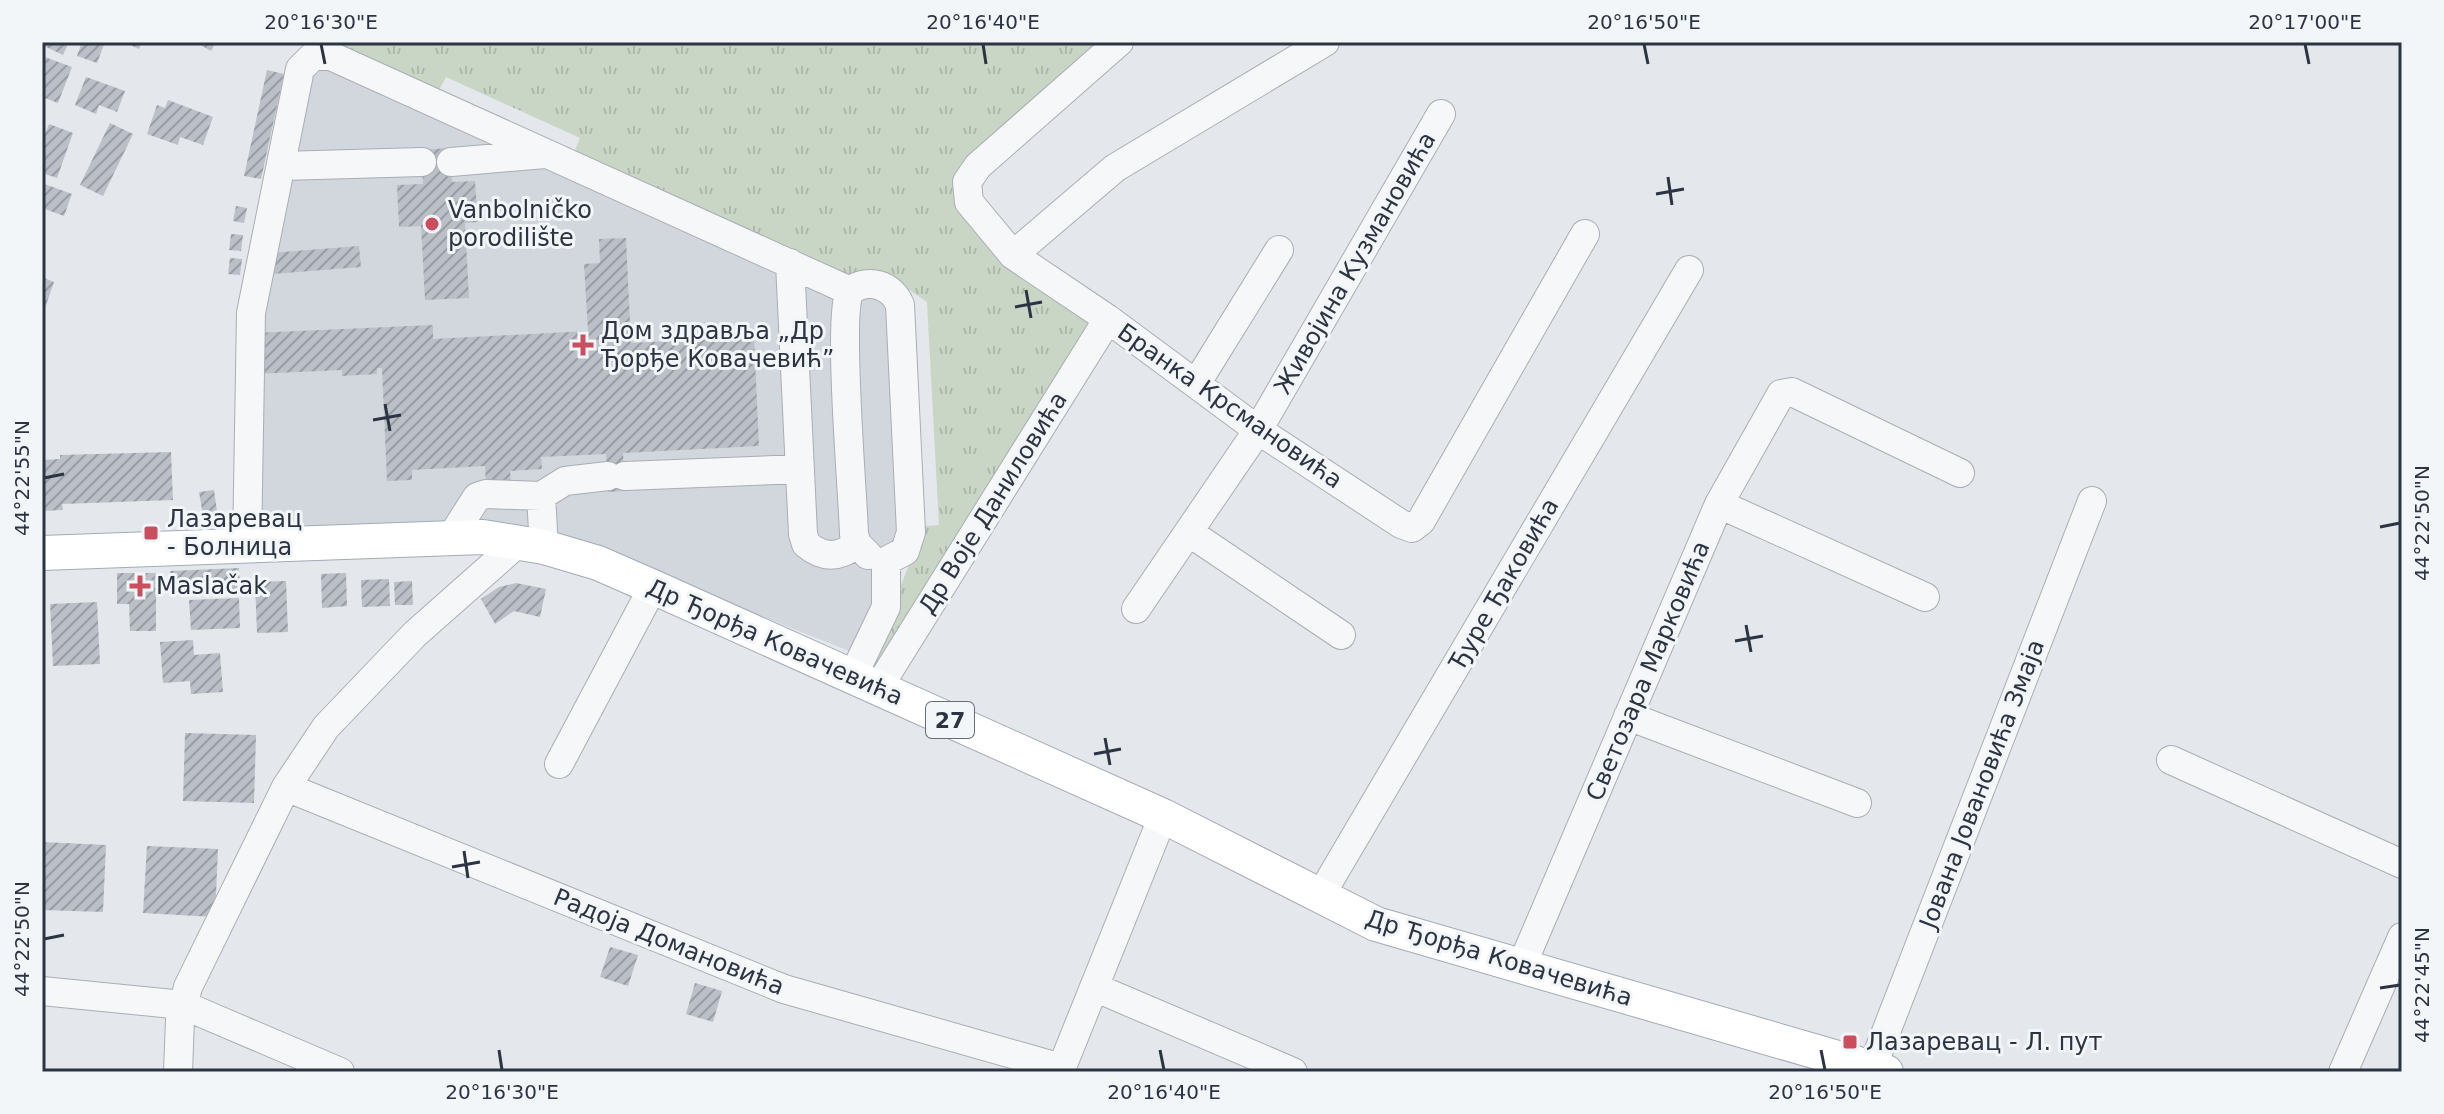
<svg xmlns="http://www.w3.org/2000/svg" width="2444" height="1114" viewBox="0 0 2444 1114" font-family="'DejaVu Sans',sans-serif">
	<defs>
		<pattern id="park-tufts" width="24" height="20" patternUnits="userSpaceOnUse" patternTransform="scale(2)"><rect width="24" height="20" fill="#c9d5c5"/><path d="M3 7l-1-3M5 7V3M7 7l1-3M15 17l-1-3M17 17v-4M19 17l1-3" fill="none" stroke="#adb7aa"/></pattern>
		<pattern id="building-hatch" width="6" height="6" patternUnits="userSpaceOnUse" patternTransform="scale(2)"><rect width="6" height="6" fill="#bbc0c8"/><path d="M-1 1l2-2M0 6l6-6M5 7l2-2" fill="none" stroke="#989da4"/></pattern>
	</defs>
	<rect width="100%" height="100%" fill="#e4e7eb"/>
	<path fill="#d2d6dd" d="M329,65L783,270L911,294L907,316L908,550L895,583L854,653L636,566L256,531L259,311L304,76Z"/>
	<path fill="url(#park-tufts)" d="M323,42H1107L956,181L1097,318L877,676L866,671L925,526L939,525L927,302L899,283L844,278L573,155L580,138L446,77L437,94Z"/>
	<path fill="url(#building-hatch)" d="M42,42H69L63,55L42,45Z
		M82,42H105L97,63L77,56Z
		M123,42H142L139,49Z
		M195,42H216L211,51Z
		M42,56L72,67L58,103L42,97Z
		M267,70L284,74L261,179L244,176Z
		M86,77L125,91L117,112L99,105L96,114L75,105Z
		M168,100L213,117L203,145L180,137L178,145L147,134L157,105L165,108Z
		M110,123L133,134L103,196L80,185Z
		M49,124L73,133L57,178L42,173V142Z
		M450,148L452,182L475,181L478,222L465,223L469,298L425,300L421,226L399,227L397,185L423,184L421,150Z
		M42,183L72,194L64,216L42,208Z
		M236,206L247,208L244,223L233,221Z
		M231,234L243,235L241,251L229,250Z
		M626,238L631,343L754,337L759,446L623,453L625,491L608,492L606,454L541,457L542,469L510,471L511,485L486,486L485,466L412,470V480L387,481L382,368H377V374L359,375L342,376V370L254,374L252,333L433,325V339L588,331L584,264L600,263L599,239Z
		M359,246L361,267L272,274L270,253Z
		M230,258L242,259L240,275L228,274Z
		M42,277L54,282L45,308L42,306Z
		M171,452L173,500L62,504L63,510L42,511V460L60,459V455Z
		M214,490L218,518L204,521L199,492Z
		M239,568L240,593L171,596L170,571Z
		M117,573H156V631H130L129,604H117Z
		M346,573L347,606L322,608L321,574Z
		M389,579L390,606L362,607L361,580Z
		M286,581L288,632L257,633L255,582Z
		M412,581L413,605H395L394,582Z
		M516,583L546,589L540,617L514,611L495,624L481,599L499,587Z
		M239,598L240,628L191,630L189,600Z
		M97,602L100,664L53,666L50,604Z
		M193,640L194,655L220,653L223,692L191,694L190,681L163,683L160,642Z
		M185,733L256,735L254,803L183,801Z
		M42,842L106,845L103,912L42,910Z
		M147,846L218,849L215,917L143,913Z
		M610,947L638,955L628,986L600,977Z
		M695,983L722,991L713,1022L686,1014Z
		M42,1069H66V1072H42Z"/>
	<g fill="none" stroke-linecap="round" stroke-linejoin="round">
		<g stroke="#a9aeb5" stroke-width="30">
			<path id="minor" d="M1119,42L978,166L967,182L969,202L1013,255L1108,319L1258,430L1401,524L1412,528L1421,521L1585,234
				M451,162L545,154
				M281,166L422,162
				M1013,255L1115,168L1325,42
				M790,263L803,534L806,544C824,559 839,558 857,544
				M850,291C837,315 853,495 854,534L857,544L868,555
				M1196,384L1279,250
				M625,476L800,469
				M541,496L544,547
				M1719,504L1925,597
				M1190,533L1341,635
				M452,536L477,497L486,494L541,496L565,481L608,476
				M247,546L251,313L300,69L313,56H331L850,291C868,277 892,285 900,305L911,532L905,551L886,561V607L853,676
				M1136,609L1258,430L1441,114
				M878,688L1108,319
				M1628,716L1857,803
				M2171,760L2402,864
				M559,764L653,587
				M286,787L784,989L1061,1068
				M1319,898L1689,270
				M1522,965L1719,504L1781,394L1792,392L1960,473
				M1094,987L1293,1072
				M42,991L183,1005L340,1072
				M1872,1068L2092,501
				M178,1072L180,1019L188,987L286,787L326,727L415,634L519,542
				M1060,1072L1163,816
				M2343,1072L2402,937"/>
		</g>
		<g stroke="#a3abb7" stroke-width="36">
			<path id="major" d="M42,553L483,537L544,547L598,563L653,587L1163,816L1376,924L1886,1072"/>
		</g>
		<use href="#minor" stroke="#f6f7f9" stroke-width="28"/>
		<use href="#major" stroke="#fff" stroke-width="34"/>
	</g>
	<path fill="none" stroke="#2c3443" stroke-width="3" d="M321,44L325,64M983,44L986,64M1644,44L1648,64M2305,44L2309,64M1668,177L1672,205M1656,194L1684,189M1026,290L1031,318M1015,307L1042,302M385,404L390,431M373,420L401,415M44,478L64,474M2380,527L2400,523M1746,625L1751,652M1735,641L1763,636M1105,738L1110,765M1094,754L1121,749M464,851L468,878M452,867L480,862M44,939L64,935M2380,988L2400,985M499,1050L502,1070M1160,1050L1164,1070M1821,1050L1825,1070"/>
	<g fill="#cb4e5f" stroke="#f3f6f8" stroke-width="3">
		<circle cx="432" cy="224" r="8"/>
		<path d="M579 333h8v8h8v8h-8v8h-8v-8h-8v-8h8z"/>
		<rect x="143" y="525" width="16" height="16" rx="4"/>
		<path d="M136 574h8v8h8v8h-8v8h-8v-8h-8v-8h8z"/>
		<rect x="1842" y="1034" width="16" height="16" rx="4"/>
	</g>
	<g text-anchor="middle" stroke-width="6" stroke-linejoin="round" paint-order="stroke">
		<rect fill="#f3f6f8" stroke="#686e79" stroke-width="2" x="926" y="702" width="48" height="36" rx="6"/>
		<g font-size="22" font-weight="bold" fill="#2c3443">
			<text x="950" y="728">27</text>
		</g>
		<g font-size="24" fill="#2c3443" stroke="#f3f6f8" text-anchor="start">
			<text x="448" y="218">Vanbolničko<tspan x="448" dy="28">porodilište</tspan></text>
			<text x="601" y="339">Дом здравља „Др<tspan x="601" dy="28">Ђорђе Ковачевић”</tspan></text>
			<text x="167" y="527">Лазаревац<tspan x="167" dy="28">- Болница</tspan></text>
			<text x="156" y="594">Maslačak</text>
			<text x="1866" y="1050">Лазаревац - Л. пут</text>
		</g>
		<g font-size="24" fill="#2c3443" stroke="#f3f6f8">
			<text transform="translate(1355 263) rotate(-60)" y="8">Живојина Кузмановића</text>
			<text transform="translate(1230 406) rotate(35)" y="8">Бранка Крсмановића</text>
			<text transform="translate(993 503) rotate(-58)" y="8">Др Воје Даниловића</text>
			<text transform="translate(1504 584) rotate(-60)" y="8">Ђуре Ђаковића</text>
			<text transform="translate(775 642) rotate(24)" y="8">Др Ђорђа Ковачевића</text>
			<text transform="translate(1648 671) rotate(-67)" y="8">Светозара Марковића</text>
			<text transform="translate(1982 784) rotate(-69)" y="8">Јована Јовановића Змаја</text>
			<text transform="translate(669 942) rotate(22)" y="8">Радоја Домановића</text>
			<text transform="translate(1499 958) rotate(17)" y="8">Др Ђорђа Ковачевића</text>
		</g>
	</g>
	<rect width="2444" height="1114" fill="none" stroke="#f3f6f8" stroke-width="88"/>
	<rect x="44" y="44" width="2356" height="1026" fill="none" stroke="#2c3443" stroke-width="3"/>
	<g font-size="20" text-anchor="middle" fill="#2c3443">
		<text x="321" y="29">20°16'30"E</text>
		<text x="983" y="29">20°16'40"E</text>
		<text x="1644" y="29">20°16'50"E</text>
		<text x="2305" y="29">20°17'00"E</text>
		<text transform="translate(22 478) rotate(-90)" y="7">44°22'55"N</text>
		<text transform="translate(2422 523) rotate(-90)" y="7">44°22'50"N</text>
		<text transform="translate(22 939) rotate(-90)" y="7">44°22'50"N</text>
		<text transform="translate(2422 985) rotate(-90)" y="7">44°22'45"N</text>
		<text x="502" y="1099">20°16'30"E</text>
		<text x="1164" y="1099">20°16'40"E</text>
		<text x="1825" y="1099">20°16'50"E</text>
	</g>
</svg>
